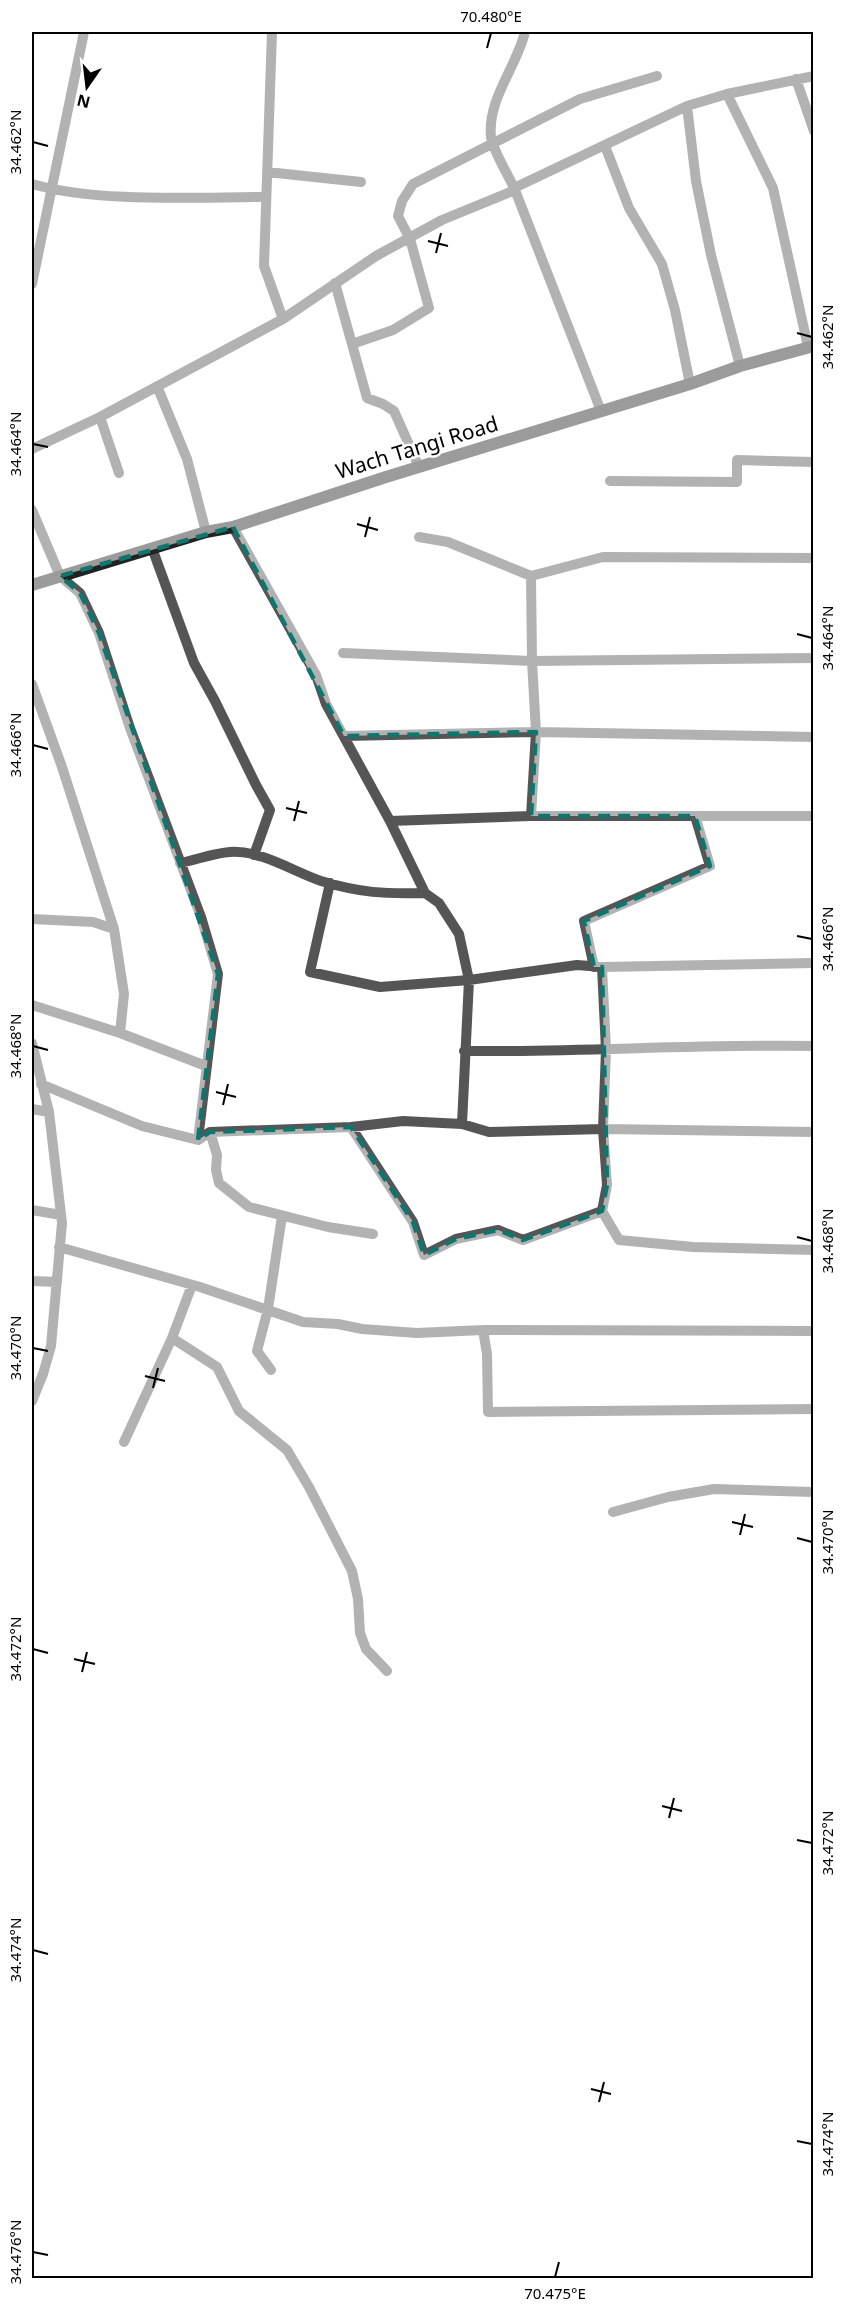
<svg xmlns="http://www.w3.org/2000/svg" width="845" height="2310" viewBox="0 0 845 2310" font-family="'Noto Sans',sans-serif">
	<rect width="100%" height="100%" fill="#fff"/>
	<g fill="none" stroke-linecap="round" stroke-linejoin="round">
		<path stroke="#555" stroke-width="10" d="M272,32L264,266L283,319
			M796,79L814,131
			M727,94L773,188L808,347
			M687,106L696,181L711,255L740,366
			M605,146L629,208L662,264L675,310L690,384
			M267,172L361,182
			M32,184C99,203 194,197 266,197
			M514,188C508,174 493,151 491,137C487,100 517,66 525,32
			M515,190L601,411
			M335,283L367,398L383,404L394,411L419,467
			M32,284L84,32
			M352,344L393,330L429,308L410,239L398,216L402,201L413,184L580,99L657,76
			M157,386L187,459L206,532
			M100,417L119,473
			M32,449L100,417L283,319L376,256L442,220L515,190L514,188L687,106L727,94L814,76
			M610,481L737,482V460L814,462
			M32,510L60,576L80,593L99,633L130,728L201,917L218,974L198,1140
			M233,527L316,675L326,704L390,821L425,893L439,903L459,934L469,980L462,1124
			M419,537L448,542L531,576L603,557L814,558
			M152,548L194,663L215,701L256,785L270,810L254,855
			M531,576L532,661L536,732L531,816
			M343,653L532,661L814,658
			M32,684L62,767L114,929L124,994L120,1033
			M344,736L536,732L814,737
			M390,821L531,816H814
			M180,863C196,860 214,853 230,852C261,850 292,871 321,881C361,893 384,894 425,893
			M330,883L310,972L380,987L469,980L577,965L602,967L814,963
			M32,919L93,922L114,929
			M594,967L584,921L710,866L695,816
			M602,967L606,1050L603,1129L607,1185L602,1211L619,1240L693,1247L814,1250
			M32,1005L120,1033L206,1066
			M32,1043L49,1112L62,1223L51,1346L43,1374L32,1401
			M464,1051C581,1052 697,1044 814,1046
			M41,1084L142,1126L198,1140L210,1132L351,1127L403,1121L462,1124L489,1132L603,1129L814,1132
			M32,1109L49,1112
			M351,1127L413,1222L424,1255L456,1239L498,1230L523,1240L602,1211
			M210,1132L217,1155L216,1170L219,1183L249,1207L328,1227L373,1234
			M32,1210L61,1215
			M59,1247L200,1287L303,1322L338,1324L362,1329L417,1333L483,1330L814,1331
			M32,1281L57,1282
			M483,1330L487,1354L488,1412L814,1409
			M172,1338L217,1367L239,1411L287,1450L309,1487L352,1571L358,1599L360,1633L366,1649L387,1671
			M271,1370L257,1351L268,1309L282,1216
			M124,1442L172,1338L192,1285
			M613,1512L668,1497L714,1489L814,1492"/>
		<path stroke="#222" stroke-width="12" d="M32,585L206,532L233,527L386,477L690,384L740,366L814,346"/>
	</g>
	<path d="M0 0H845V2310H0ZM233,527L344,736L536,732L531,816H695L710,866L584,921L594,967H602L607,1185L602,1211L523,1240L498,1230L456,1239L424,1255L413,1222L351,1127L210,1132L198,1140L218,974L99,633L80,593L60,576Z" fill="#fff" fill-opacity=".55" fill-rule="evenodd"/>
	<path fill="none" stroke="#0f766e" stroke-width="4.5" stroke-dasharray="12 8" stroke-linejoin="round" d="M233,527L344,736L536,732L531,816H695L710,866L584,921L594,967H602L607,1185L602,1211L523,1240L498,1230L456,1239L424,1255L413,1222L351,1127L210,1132L198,1140L218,974L99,633L80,593L60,576Z"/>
	<path fill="none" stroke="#000" stroke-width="2" d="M487,48L491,33M33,142L48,146M428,241L448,246M436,253L441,233M797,333L812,337M33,444L48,447M357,524L378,530M365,537L370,517M797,634L812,638M33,745L48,749M286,808L307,813M294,821L299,801M797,936L812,939M33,1046L48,1050M216,1092L236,1097M223,1105L228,1084M797,1237L812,1241M33,1348L48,1351M145,1376L165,1381M153,1388L158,1368M732,1522L753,1527M740,1535L745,1514M797,1538L812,1542M33,1649L48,1653M74,1659L95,1664M82,1672L87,1652M662,1806L682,1811M669,1818L674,1798M797,1840L812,1843M33,1950L48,1954M591,2089L611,2094M599,2102L604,2082M797,2141L812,2144M33,2252L48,2255M555,2277L559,2262"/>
	<g text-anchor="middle" stroke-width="5" stroke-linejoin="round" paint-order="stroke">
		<g font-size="21" fill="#000" stroke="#fff">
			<text transform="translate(417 448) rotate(-17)" y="7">Wach Tangi Road</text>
		</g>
	</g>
	<rect width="845" height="2310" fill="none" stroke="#ffffff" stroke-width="66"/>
	<g transform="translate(87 87) rotate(194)" stroke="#ffffff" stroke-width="4.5" paint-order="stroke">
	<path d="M0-4.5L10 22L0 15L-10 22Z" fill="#000000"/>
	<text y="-9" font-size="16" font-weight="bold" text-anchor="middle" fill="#000000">N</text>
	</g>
	<rect x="33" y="33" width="779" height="2244" fill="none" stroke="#000" stroke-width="2"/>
	<g font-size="15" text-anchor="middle" fill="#000">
		<text x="491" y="22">70.480°E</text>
		<text transform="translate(16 142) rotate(-90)" y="5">34.462°N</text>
		<text transform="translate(828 337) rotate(-90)" y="5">34.462°N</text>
		<text transform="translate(16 444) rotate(-90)" y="5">34.464°N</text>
		<text transform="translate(828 638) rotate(-90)" y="5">34.464°N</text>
		<text transform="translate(16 745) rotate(-90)" y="5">34.466°N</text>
		<text transform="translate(828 939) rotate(-90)" y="5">34.466°N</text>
		<text transform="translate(16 1046) rotate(-90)" y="5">34.468°N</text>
		<text transform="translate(828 1241) rotate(-90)" y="5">34.468°N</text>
		<text transform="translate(16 1348) rotate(-90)" y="5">34.470°N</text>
		<text transform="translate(828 1542) rotate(-90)" y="5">34.470°N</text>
		<text transform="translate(16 1649) rotate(-90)" y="5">34.472°N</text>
		<text transform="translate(828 1843) rotate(-90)" y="5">34.472°N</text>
		<text transform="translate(16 1950) rotate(-90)" y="5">34.474°N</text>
		<text transform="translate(828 2144) rotate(-90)" y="5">34.474°N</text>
		<text transform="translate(16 2252) rotate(-90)" y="5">34.476°N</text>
		<text x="555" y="2299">70.475°E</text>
	</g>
</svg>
